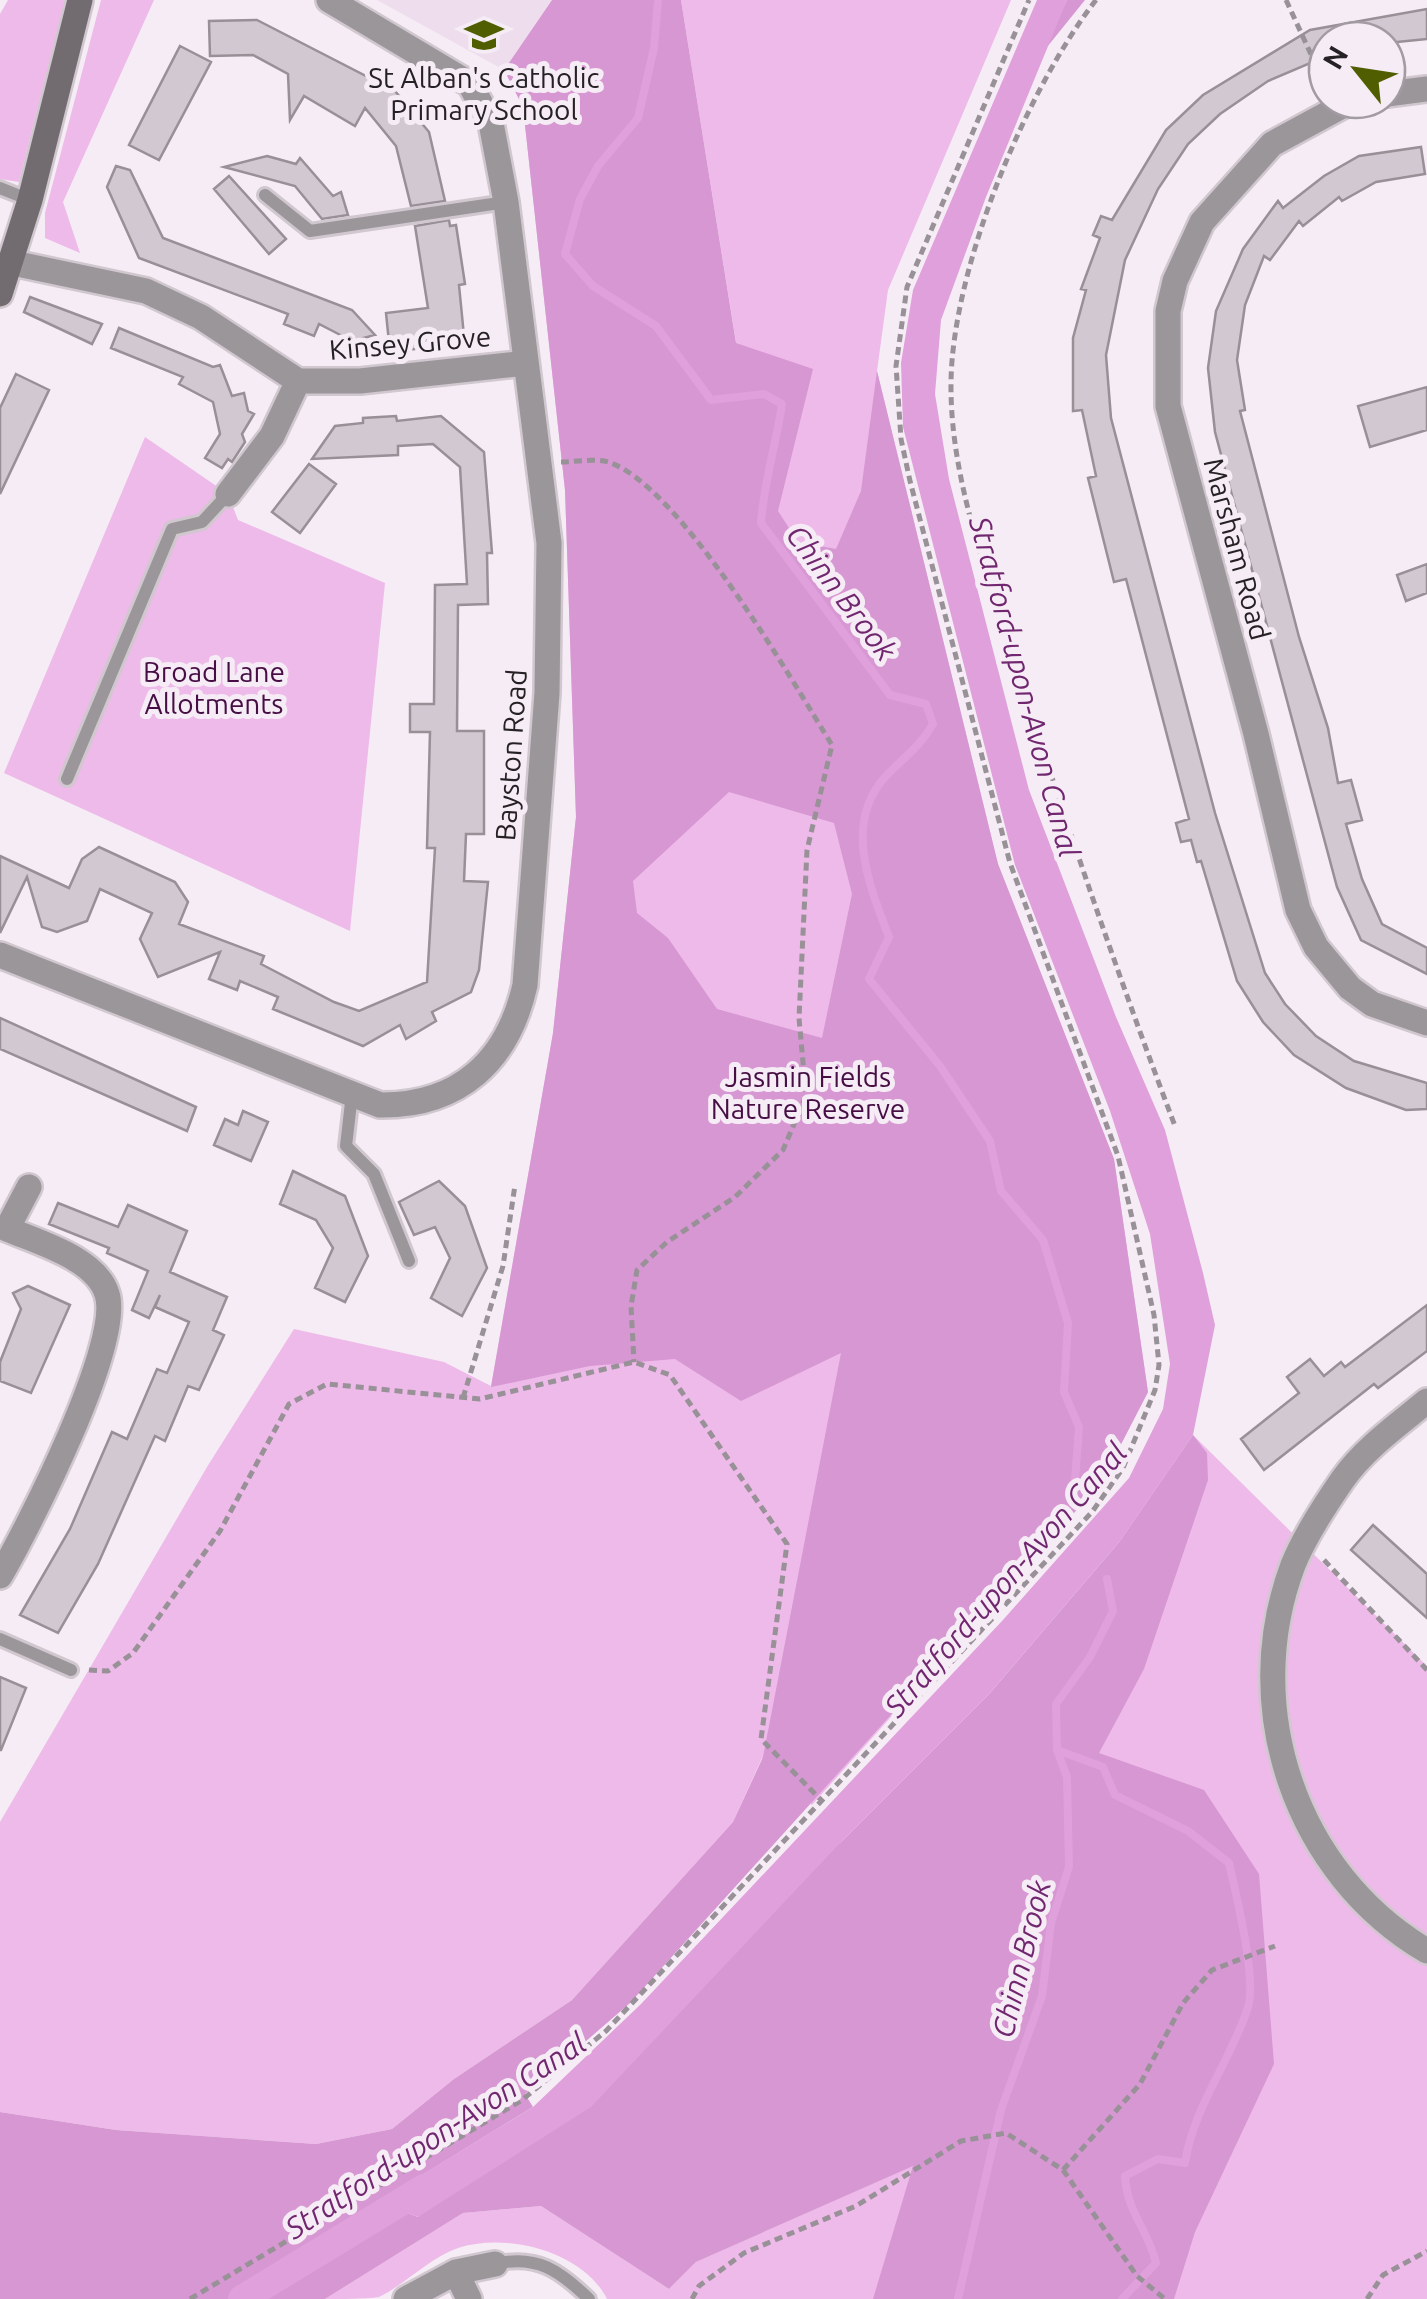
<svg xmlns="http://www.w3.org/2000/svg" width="1427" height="2299" viewBox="0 0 1427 2299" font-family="Ubuntu,sans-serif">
	<rect width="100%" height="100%" fill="#f6ecf5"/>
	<path fill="#eedeed" d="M377,0H552L504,70Z"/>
	<path fill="#eebae9" d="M8,0H65L19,182L0,179V14Z
		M101,0H154L63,202L80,253L45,238V213Z
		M681,0H1011L888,290L877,371L998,864L1114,1159L1148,1392L1101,1483L812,1805L762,1758L733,1822L572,2000L454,2079L392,2129L316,2144L116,2130L0,2112V1822L207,1467L294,1329L444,1362L491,1386L553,1033L576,817L565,490L523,107L736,342Z
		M145,437L228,494L238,520L385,583L350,931L4,773Z
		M1193,1435L1427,1666V2299H607C583,2251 506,2232 458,2248C429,2258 406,2284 379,2297C365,2299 341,2299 325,2299L463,2213L541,2206L669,2289L696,2262L914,2165L1120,1541Z"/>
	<path fill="#d697d2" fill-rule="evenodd" d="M552,0H681L736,343L813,369L778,511L798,542L836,549L861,491L877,371L998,864L1114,1159L1148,1392L1101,1483L630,2003L525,2094L533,2107L378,2202L418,2217L842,1841L990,1693L1120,1541L1193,1435L1207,1453L1208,1480L1144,1669L1099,1753L1204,1790L1259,1874L1274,2064L1195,2232L1174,2299H873L913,2166L696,2262L669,2289L541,2206L463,2213L325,2299H0V2112L116,2130L316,2144L392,2129L454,2079L572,2000L733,1822L763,1757L841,1353L741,1401L675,1359L590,1366L491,1387L553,1033L576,817L565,490L523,107L504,70ZM729,792L834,823L852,894L822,1038L717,1009L668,938L637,913L633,881Z
		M1067,0H1085L1043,52Z"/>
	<path fill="#e0a0db" d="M1037,0H1067L986,197L941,320L935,394L949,479L1029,790L1116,1017L1165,1130L1203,1273L1215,1325L1193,1435L1120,1541L990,1693L842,1841L591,2107L418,2217L377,2202L533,2107L641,2004L1002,1621L1129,1478L1163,1409L1170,1364L1150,1234L1110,1111L1015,865L903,427L901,363L913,290Z"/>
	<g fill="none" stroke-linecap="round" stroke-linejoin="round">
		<path stroke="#e0a0db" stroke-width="8" d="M658,0L654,48L638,118L598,166L580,199L565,254L593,286L656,326L711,400L764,394L782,404C776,445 764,481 761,523L890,695L926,704L933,724C920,747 904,757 886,776C843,822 869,885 889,937L869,979L940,1066L990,1141L1001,1191L1043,1240L1068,1323L1064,1392L1079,1427L1075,1480
			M1057,1750L1103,1767L1115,1795L1188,1831L1229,1863C1236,1894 1257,1979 1248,2007C1231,2061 1194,2105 1185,2163L1158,2159L1125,2176C1127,2213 1148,2229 1156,2263L1122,2299
			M958,2299L1001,2110L1042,1996L1051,1923L1069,1867L1067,1777L1057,1750L1056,1704L1090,1657L1113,1611L1107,1579"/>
		<path stroke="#e0a0db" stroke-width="28" d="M242,2299L424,2188"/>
	</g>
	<path fill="#d2c8d1" stroke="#988f97" stroke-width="2.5" d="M1427,9V39L1387,43L1327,40V56L1268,81L1220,114L1188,144L1158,189L1125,260L1106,355L1111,418L1215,813L1265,973L1285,1004L1316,1036L1354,1061L1427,1083V1109L1406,1110L1346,1088L1294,1055L1263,1022L1237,981L1201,861L1197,862L1191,840L1181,842L1176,823L1189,819L1126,579L1114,582L1088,478L1096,476L1082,410L1073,411V338L1086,290L1081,289L1100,238L1093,235L1101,216L1112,220L1166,130L1203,95L1310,30Z
		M257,20L395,91L429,132L445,201L411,206L396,146L365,108L355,126L304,96L290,120L288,74L253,55L210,56L209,21Z
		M180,46L211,62L159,160L129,145Z
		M1421,147L1425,174L1376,182L1342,201L1339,197L1303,226L1299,221L1270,260L1264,256L1245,305L1237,360L1245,410L1240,411L1299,637L1328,728L1338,783L1351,780L1362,820L1346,824L1362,879L1382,924L1427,948V974L1361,940L1337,887L1215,432L1208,368L1216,311L1243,249L1278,201L1283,208L1324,176L1359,156Z
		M267,156L296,164L300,158L333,196L341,192L348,215L322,219L295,186L224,167Z
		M116,166L130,170L163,238L352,310L375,335L352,341L319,324L314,336L284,324L288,314L139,258L107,187Z
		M229,176L286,239L269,254L214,189Z
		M449,220L450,226L456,225L465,284L459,285L464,336L423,341L424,348L390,352L386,313L428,308L415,226Z
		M30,297L102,324L92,344L24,312Z
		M119,328L213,367L220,365L232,396L244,393L248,411L254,414L242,434L245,442L232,462L228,459L222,468L205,458L220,434L213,402L179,384L183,377L111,348Z
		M16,374L49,390L0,494V408Z
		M1427,387V430L1370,447L1358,406Z
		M396,416L397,421L441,416L484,452L492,553H487L488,604L458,605L457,731H484V834H466L464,881L488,882L479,970L471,992L432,1012L436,1021L406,1039L400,1025L363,1046L273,1009L278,997L240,981L237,990L209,979L220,952L158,977L140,939L152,913L100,889L87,921L57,932L42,927L27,877L0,933V856L69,888L82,859L99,847L175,882L188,902L179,924L264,956L261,964L334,1002L359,1011L427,982L435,848H427L430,732H410V704H434L435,585L467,584L460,467L433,444L398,446V455L312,459L335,426L363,423V418Z
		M309,464L336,484L300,533L272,512Z
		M1427,564V593L1406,601L1397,575Z
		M0,1018L196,1107L187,1131L0,1049Z
		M243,1111L268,1122L251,1161L214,1145L225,1119L238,1125Z
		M293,1171L345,1196L368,1256L345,1302L315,1288L333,1248L316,1220L280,1204Z
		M439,1181L465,1206L487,1268L462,1316L431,1298L450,1258L435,1227L414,1235L399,1202Z
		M58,1203L118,1227L128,1205L187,1231L170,1272L227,1297L213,1330L224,1335L199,1390L188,1386L165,1441L155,1436L98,1564L58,1633L20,1615L70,1529L112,1432L127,1439L157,1369L167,1373L189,1322L155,1307L160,1295L149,1318L132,1310L148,1271L107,1253L109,1248L49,1224Z
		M28,1286L70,1305L31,1393L0,1381V1362L21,1309L13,1293Z
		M1427,1305V1351L1378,1388L1374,1384L1264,1470L1241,1439L1299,1393L1287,1377L1310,1359L1324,1376L1341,1362L1345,1367Z
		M1373,1525L1427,1574V1618L1351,1550Z
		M0,1677L26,1688L1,1750H0Z"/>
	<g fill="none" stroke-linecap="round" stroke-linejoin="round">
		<g stroke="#d0c7cf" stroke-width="18">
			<path id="lane" d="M0,188L30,200
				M265,195L310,231L506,202
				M67,779L172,529L202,522L228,494
				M352,1094L346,1146L374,1174L409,1261
				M0,1639L71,1670
				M495,2264C537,2254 560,2271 589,2299"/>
		</g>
		<g stroke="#d0c7cf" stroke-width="30">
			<path id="street" d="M1387,94L1427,89
				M1353,100L1272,144L1202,222L1175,281L1168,311V406L1256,734L1298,910L1316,947L1350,988L1372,1004L1427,1023
				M13,263L146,291L201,317L298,381H360L526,363
				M228,494L272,436L298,381
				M0,955L380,1105C459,1106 508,1061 525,985L547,693L549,543L506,202L491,123L470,84L329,0
				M1427,1401C1399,1424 1364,1449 1343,1479C1325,1505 1305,1535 1293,1565C1239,1708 1296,1874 1427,1951
				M0,1576C28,1528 123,1343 107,1294C96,1258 37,1242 7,1229L29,1187
				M456,2272L469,2299
				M406,2299L456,2272L495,2264"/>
		</g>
		<g stroke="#d0c7cf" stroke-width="30">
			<path id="secondary" d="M0,294L30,200L80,0"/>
		</g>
		<path stroke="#989197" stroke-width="5" stroke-dasharray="8 5" stroke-linecap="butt" d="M1096,0C1026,90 952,269 951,383C950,478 987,573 1015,662C1064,818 1117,973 1175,1126
			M1286,0L1326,87
			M561,462C575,462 595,458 608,462C679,484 791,679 832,745L807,850L799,1018L806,1096L783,1150L735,1197L667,1242L637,1270L631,1306L634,1362
			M463,1398L503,1266L515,1185
			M1324,1560L1427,1670
			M89,1670L108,1671L133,1653L220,1531L289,1404L327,1384L480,1399L634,1362L670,1375L787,1544L761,1739L822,1801
			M1063,2170L1140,2084L1183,2003L1212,1970L1275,1946
			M190,2299L522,2100L606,2031L1092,1512L1123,1468L1155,1390L1159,1365L1154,1315L1118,1156L1010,863L910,481L901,439L896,366L907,287L1029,0
			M692,2299L699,2286L744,2253L856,2206L961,2141L1006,2133L1063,2170L1137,2276L1165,2299
			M1367,2299L1383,2275L1427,2251"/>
		<use href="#lane" stroke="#9b969a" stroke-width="12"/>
		<use href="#street" stroke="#9b969a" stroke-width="25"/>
		<use href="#secondary" stroke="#726c71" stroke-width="25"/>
	</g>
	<defs>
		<g id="school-bare" transform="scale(3)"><path d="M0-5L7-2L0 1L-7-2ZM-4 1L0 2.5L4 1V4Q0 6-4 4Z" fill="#505e00" stroke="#f6ecf5" stroke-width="2.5" paint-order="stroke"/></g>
	</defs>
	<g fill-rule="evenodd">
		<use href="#school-bare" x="484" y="35"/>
	</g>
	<g text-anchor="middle" stroke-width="10" stroke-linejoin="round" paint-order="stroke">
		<g font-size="28" fill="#252124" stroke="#f6ecf5">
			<text x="484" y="88">St Alban's Catholic<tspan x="484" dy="32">Primary School</tspan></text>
		</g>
		<g font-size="28" fill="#252124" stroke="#f6ecf5">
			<text transform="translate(410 343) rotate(-5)" y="10">Kinsey Grove</text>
			<text transform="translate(1237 549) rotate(75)" y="10">Marsham Road</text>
			<text transform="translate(511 755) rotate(-86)" y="10">Bayston Road</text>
		</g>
		<g font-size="28" fill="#460e45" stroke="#f6ecf5">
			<text x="214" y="682">Broad Lane<tspan x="214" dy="32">Allotments</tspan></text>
			<text x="808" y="1087">Jasmin Fields<tspan x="808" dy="32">Nature Reserve</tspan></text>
		</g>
		<g font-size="30" font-style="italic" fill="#71276f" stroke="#f6ecf5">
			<text transform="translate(841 593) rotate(53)" y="10">Chinn Brook</text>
			<text transform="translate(1024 687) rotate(75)" y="10">Stratford-upon-Avon Canal</text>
			<text transform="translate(1006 1580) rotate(-49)" y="10">Stratford-upon-Avon Canal</text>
			<text transform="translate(1022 1959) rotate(-76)" y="10">Chinn Brook</text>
			<text transform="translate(436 2136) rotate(-33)" y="10">Stratford-upon-Avon Canal</text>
		</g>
	</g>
	<g transform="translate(1357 70) rotate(300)"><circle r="48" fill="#f6ecf5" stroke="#a29ba1" stroke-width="2.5"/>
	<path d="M0-8L18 38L0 25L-18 38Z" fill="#505e00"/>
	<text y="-15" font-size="28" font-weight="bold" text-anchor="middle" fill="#252124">N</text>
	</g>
</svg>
